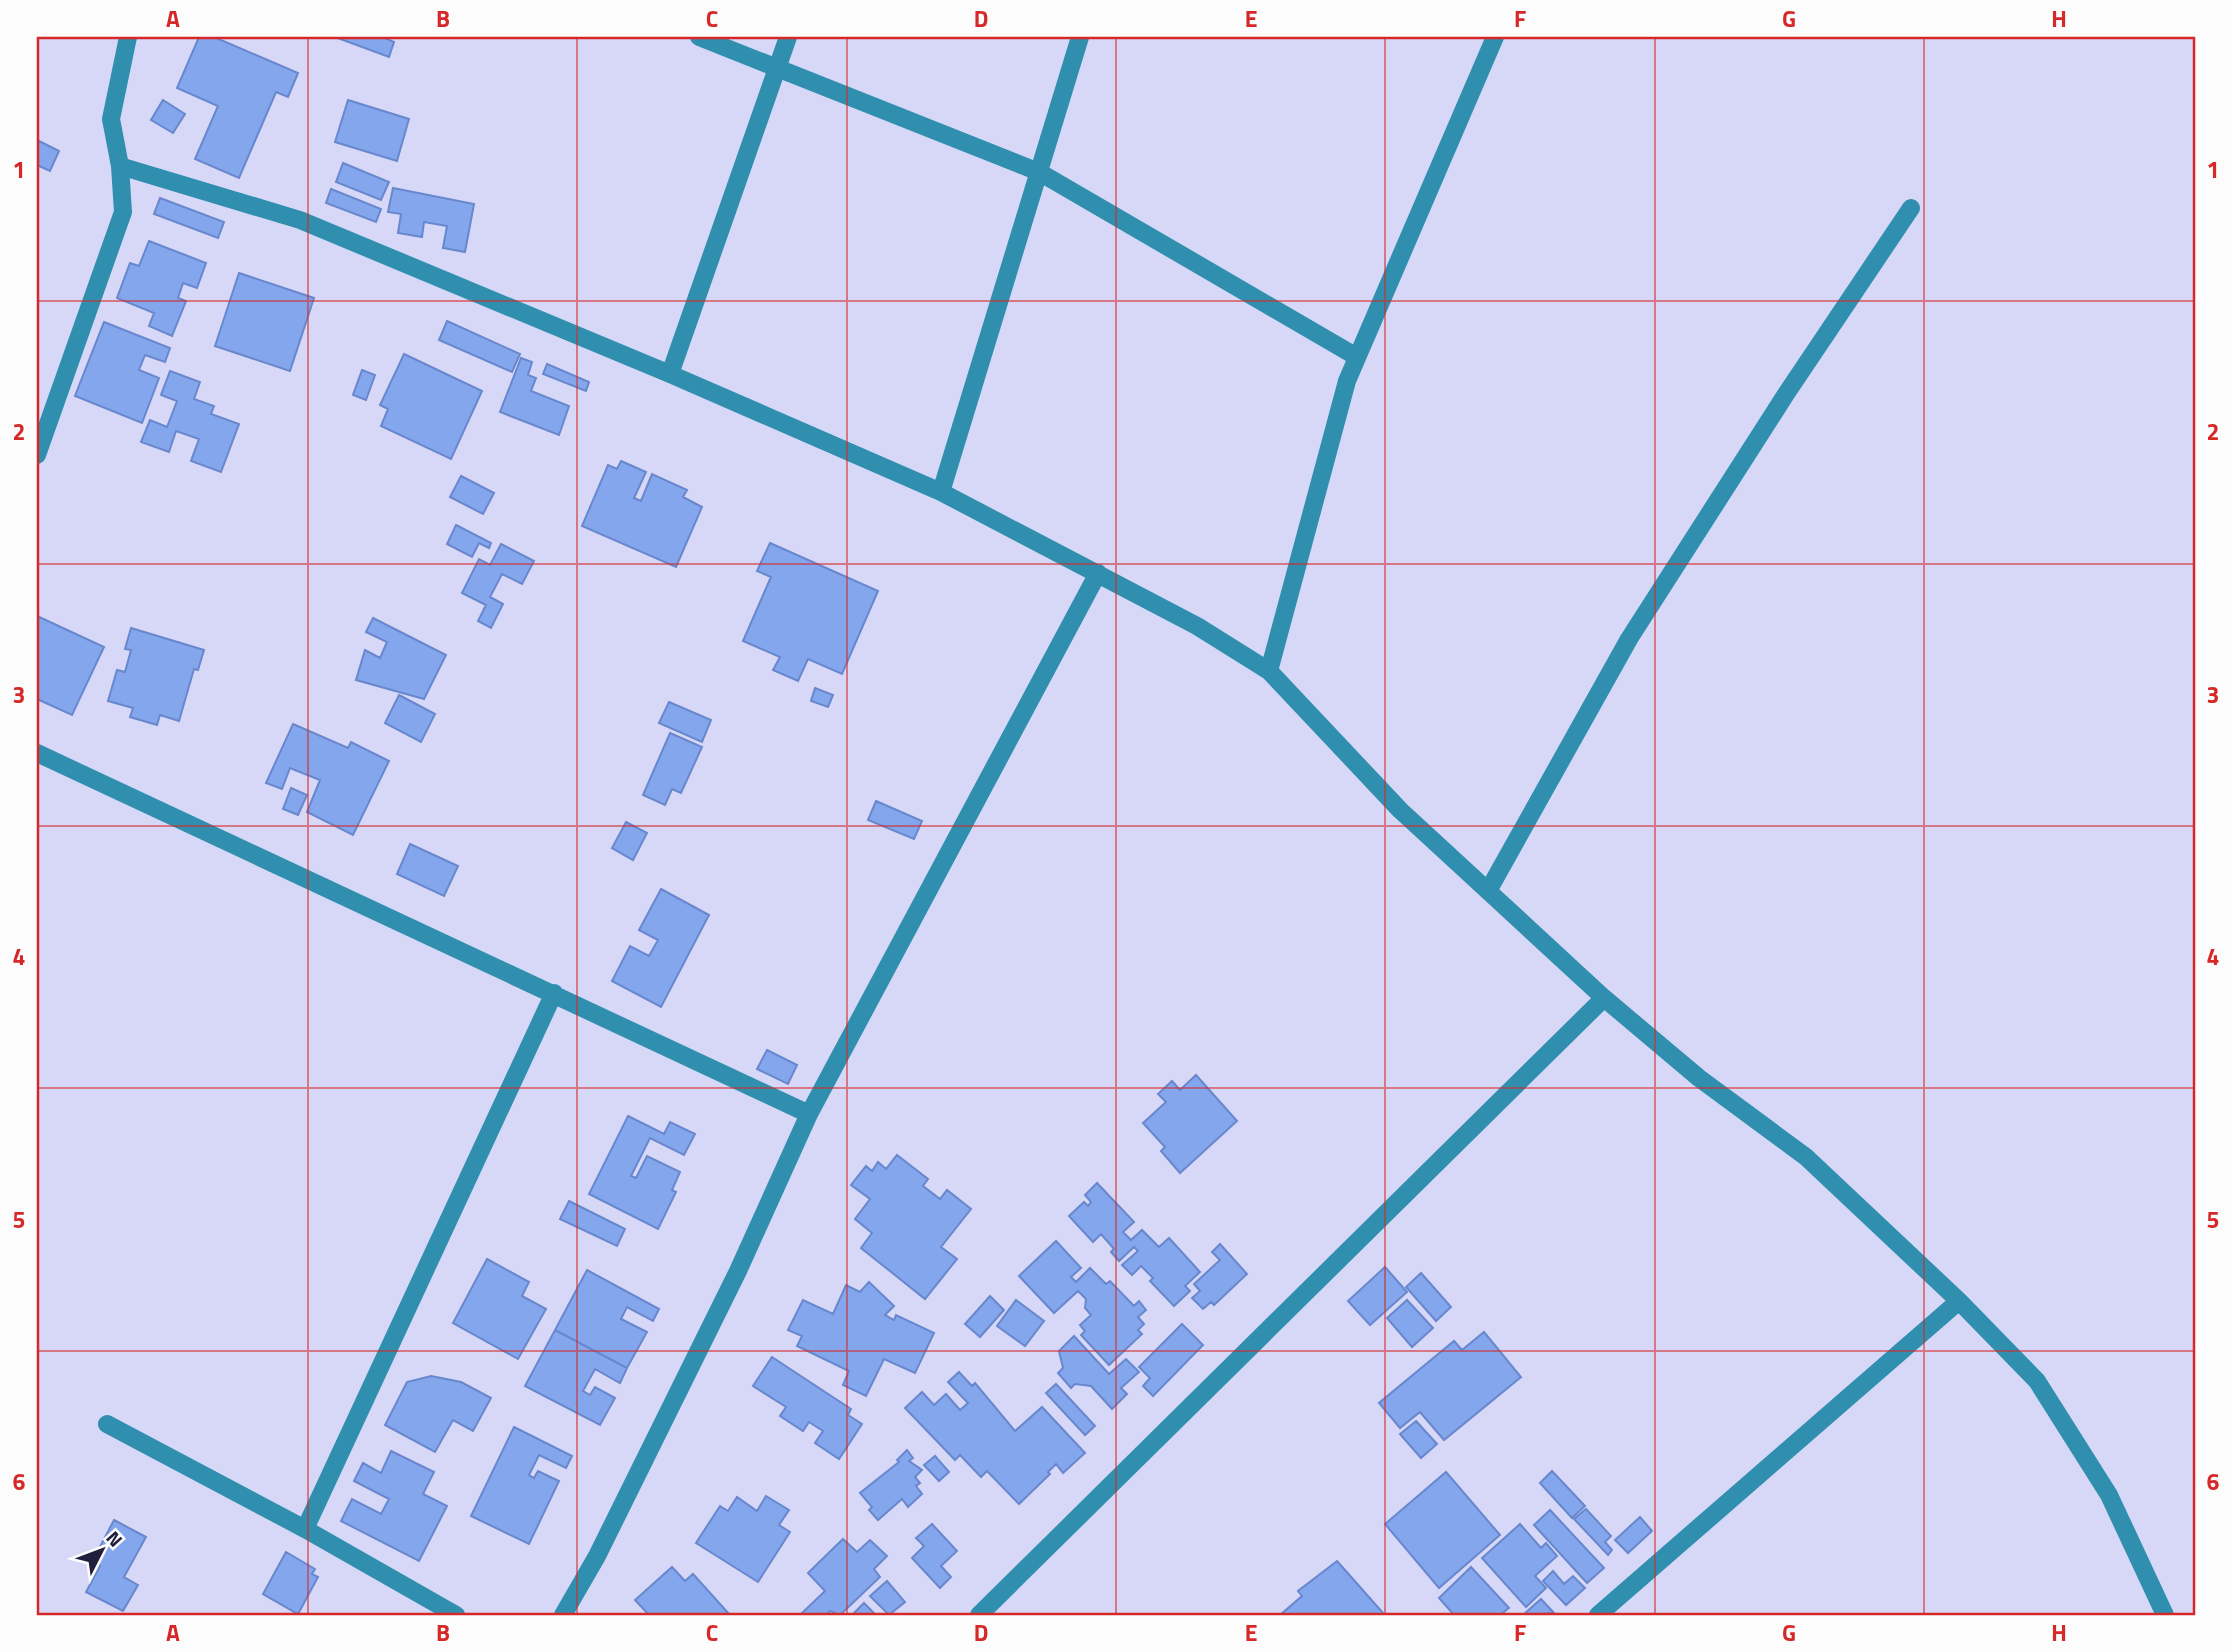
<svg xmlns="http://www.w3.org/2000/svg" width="2232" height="1652" viewBox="0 0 2232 1652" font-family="'Titillium Web',sans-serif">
	<rect width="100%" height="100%" fill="#d7d8f8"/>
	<path fill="#84a6ed" stroke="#6887cc" stroke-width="2" d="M199,37H214L298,73L288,97L276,92L239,178L195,159L218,106L177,88Z
		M335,37H383L394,42L389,57Z
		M163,100L185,114L173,133L151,120Z
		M348,100L409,119L397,161L335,142Z
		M37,140L59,151L50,171L37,165Z
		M343,163L389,182L381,200L336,182Z
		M393,188L474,204L465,252L443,248L447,226L424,222L422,237L398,233L401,214L388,212Z
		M331,189L381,209L376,222L326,203Z
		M160,198L224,222L218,238L154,214Z
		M149,241L206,263L197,288L183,283L178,298L186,301L172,336L149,326L154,313L117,298L130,263L139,266Z
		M239,273L314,298L290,371L215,346Z
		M447,321L520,354L512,372L439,340Z
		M104,322L170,348L165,362L145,355L139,370L159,378L142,423L75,396Z
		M404,354L482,391L451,459L381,426L388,409L380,405Z
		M521,358L532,362L528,375L536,378L531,391L569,406L559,435L500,412Z
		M547,364L589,382L586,391L543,374Z
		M362,370L375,375L366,400L353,395Z
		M170,371L200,382L194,399L214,406L211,414L239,424L221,472L191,461L199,439L176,431L169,452L141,442L150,420L167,427L177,401L161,395Z
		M621,461L646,472L634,498L641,501L652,474L687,490L683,497L702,507L676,567L582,526L608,465L617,469Z
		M461,476L494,493L483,514L450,497Z
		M456,525L491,543L489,548L479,543L472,557L447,544Z
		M770,543L878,591L842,674L808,659L798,681L773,670L780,657L743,641L771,577L757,571Z
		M501,544L534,561L522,584L502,574L490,597L503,604L491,628L478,621L486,605L462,593L479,559L490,565Z
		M37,616L104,647L72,715L37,699Z
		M373,618L446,655L424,699L356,680L365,650L380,658L387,642L366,632Z
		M131,628L204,650L198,670L194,669L179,721L160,715L157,725L130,717L133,708L108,701L117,670L125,672L131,650L125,649Z
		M815,688L833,695L828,707L811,701Z
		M399,695L435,714L421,742L385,723Z
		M669,702L711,720L702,742L659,723Z
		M293,724L348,748L351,742L389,761L353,835L307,812L320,780L290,768L282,789L266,783Z
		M670,733L702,747L681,793L672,789L665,805L643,795Z
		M291,788L307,795L298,815L283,809Z
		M876,801L922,821L914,839L868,820Z
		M626,822L647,833L633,860L612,848Z
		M410,844L458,866L444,896L397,874Z
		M661,889L709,915L661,1007L612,981L630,946L649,956L658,940L639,930Z
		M767,1050L797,1065L788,1084L757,1069Z
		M1196,1075L1237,1121L1180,1173L1161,1151L1165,1147L1143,1123L1166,1102L1158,1094L1172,1081L1180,1090Z
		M628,1116L664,1134L670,1122L695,1134L684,1155L650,1138L631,1176L636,1178L647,1156L680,1172L672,1190L676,1192L658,1229L589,1194Z
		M897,1155L928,1179L923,1186L940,1199L947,1190L971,1209L941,1247L957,1259L925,1299L861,1248L872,1233L855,1219L870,1199L851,1185L866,1166L872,1171L878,1162L886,1169Z
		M1097,1183L1134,1222L1123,1232L1131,1240L1142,1230L1159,1247L1169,1238L1200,1272L1185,1286L1190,1291L1174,1306L1150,1281L1153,1278L1141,1266L1132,1275L1122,1265L1138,1251L1134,1247L1119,1261L1111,1252L1114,1249L1101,1234L1093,1242L1069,1216L1084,1202L1088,1206L1091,1202L1085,1195Z
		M569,1201L625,1229L617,1246L560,1219Z
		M1056,1241L1081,1268L1071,1277L1076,1282L1090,1268L1106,1284L1110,1281L1134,1306L1139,1301L1146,1310L1138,1317L1144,1324L1138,1330L1142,1334L1109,1365L1081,1335L1085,1331L1080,1325L1091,1315L1085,1308L1086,1299L1078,1291L1054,1313L1019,1276Z
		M1220,1244L1247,1274L1214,1305L1211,1302L1203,1309L1192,1298L1200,1291L1194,1284L1220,1260L1212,1252Z
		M487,1259L529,1282L522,1296L546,1309L518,1359L453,1323Z
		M1385,1267L1407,1292L1370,1325L1348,1301Z
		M587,1270L659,1309L653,1321L627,1307L621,1319L647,1332L627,1368L555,1330Z
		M1421,1273L1451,1307L1436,1321L1406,1287Z
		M869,1282L894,1306L885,1315L894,1320L896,1315L934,1333L915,1373L884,1359L866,1396L843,1385L849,1371L797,1346L802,1336L788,1330L803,1300L833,1314L846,1285L860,1292Z
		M990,1296L1004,1310L980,1337L965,1324Z
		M1016,1300L1044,1321L1025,1346L997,1326Z
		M1407,1300L1433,1328L1412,1347L1387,1318Z
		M1182,1324L1203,1345L1153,1396L1143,1386L1150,1378L1139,1367Z
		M555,1330L627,1368L620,1383L595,1369L583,1391L590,1395L595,1387L615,1398L600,1425L525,1386Z
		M1484,1332L1521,1377L1444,1440L1420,1412L1400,1428L1379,1403L1454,1341L1462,1350Z
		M1074,1336L1109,1374L1126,1359L1139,1372L1121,1388L1127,1394L1112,1409L1091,1386L1075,1384L1071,1388L1058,1373L1063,1368L1059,1351Z
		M772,1357L851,1409L848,1415L862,1424L839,1459L815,1443L823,1431L809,1422L803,1431L780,1416L786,1407L753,1386Z
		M959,1372L972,1386L975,1383L1015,1431L1042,1407L1085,1453L1063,1473L1056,1464L1048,1472L1050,1474L1019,1504L987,1471L981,1477L960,1455L955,1460L905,1408L922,1392L934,1405L946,1394L960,1410L968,1403L948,1382Z
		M431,1376L461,1382L491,1398L473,1431L453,1420L435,1452L385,1425L407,1382Z
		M1056,1384L1095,1426L1085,1435L1046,1393Z
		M1416,1421L1437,1444L1421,1458L1400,1434Z
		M514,1427L572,1456L566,1468L539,1455L529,1475L534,1478L538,1471L559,1481L529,1544L471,1516Z
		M907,1450L913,1458L909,1461L922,1470L915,1477L920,1483L916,1486L922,1494L908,1507L902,1499L878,1520L869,1510L872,1507L860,1493L899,1462L897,1460Z
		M391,1451L434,1472L423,1494L447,1506L419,1561L341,1521L352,1499L381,1514L389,1499L354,1481L363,1463L381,1473Z
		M935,1456L949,1472L939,1481L924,1465Z
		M1552,1471L1585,1506L1572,1518L1540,1483Z
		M1446,1472L1500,1535L1439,1588L1385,1524Z
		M766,1496L789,1510L779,1525L790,1532L758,1582L696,1543L720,1506L728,1511L737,1497L757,1511Z
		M1586,1509L1611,1536L1605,1542L1612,1550L1608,1555L1574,1519Z
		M1550,1510L1604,1568L1587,1583L1534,1525Z
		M1640,1517L1652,1531L1628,1553L1615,1540Z
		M114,1520L146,1537L124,1577L138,1585L123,1611L86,1592L100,1566L92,1562Z
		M932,1524L957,1551L941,1566L951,1577L940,1588L912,1558L924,1546L916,1538Z
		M1520,1524L1541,1548L1546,1543L1557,1556L1535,1576L1546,1588L1526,1607L1482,1558Z
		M843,1539L857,1552L870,1540L887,1556L874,1569L880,1577L840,1615L830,1611L826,1615H800L825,1591L808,1573Z
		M286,1552L315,1569L312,1574L318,1577L298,1614L263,1594Z
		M1337,1561L1384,1614L1280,1615L1302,1596L1298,1591Z
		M672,1567L685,1581L693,1574L730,1615H649L635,1600Z
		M1471,1567L1509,1608L1500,1615H1454L1439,1598Z
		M1553,1571L1564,1584L1573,1576L1585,1588L1566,1605L1543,1581Z
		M887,1581L905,1602L889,1615L870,1596Z
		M1541,1599L1554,1613L1523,1615Z
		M864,1603L876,1615H852Z"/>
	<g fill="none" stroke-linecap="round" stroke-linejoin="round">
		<path stroke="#308fae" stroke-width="18" d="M699,37L1039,172L1357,357
			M120,166L300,220L670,374L941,492L1197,626L1269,671L1400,810L1488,891L1604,998L1699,1078L1806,1157L1959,1301L2037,1381L2109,1495L2165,1615
			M670,374L788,37
			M37,455L123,212L120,166L111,119L128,37
			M941,492L1080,37
			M1269,671L1347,381L1495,37
			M37,753L809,1114
			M1488,891L1629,639L1786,394L1911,208
			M107,1424L305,1529L456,1615
			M305,1529L554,993
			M563,1615L597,1556L738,1271L809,1114L1098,573
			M979,1615L1604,998
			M1598,1615L1959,1301"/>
	</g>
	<path fill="none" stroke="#d62828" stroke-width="2" stroke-opacity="0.55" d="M308,37V1615M577,37V1615M847,37V1615M1116,37V1615M1385,37V1615M1655,37V1615M1924,37V1615M37,301H2195M37,564H2195M37,826H2195M37,1088H2195M37,1351H2195"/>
	<rect width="2232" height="1652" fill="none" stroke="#fcfcfc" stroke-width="77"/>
	<g transform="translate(102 1550) rotate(48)" stroke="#fcfcfc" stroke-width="5" paint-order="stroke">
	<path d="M0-5L12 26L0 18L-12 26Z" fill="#201e3c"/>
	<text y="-10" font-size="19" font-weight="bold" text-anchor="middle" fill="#201e3c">N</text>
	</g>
	<rect x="38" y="38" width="2156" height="1576" fill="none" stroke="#d62828" stroke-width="2.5"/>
	<g font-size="23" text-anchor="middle" font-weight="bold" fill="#d62828">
		<text x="173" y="27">A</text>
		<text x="443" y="27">B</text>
		<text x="712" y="27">C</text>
		<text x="981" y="27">D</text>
		<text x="1251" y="27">E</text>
		<text x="1520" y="27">F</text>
		<text x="1789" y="27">G</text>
		<text x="2059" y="27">H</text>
		<text x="19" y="178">1</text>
		<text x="2213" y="178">1</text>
		<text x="19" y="440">2</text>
		<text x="2213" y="440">2</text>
		<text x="19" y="703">3</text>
		<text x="2213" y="703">3</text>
		<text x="19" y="965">4</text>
		<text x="2213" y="965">4</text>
		<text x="19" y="1228">5</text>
		<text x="2213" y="1228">5</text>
		<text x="19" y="1490">6</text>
		<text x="2213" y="1490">6</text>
		<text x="173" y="1641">A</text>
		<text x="443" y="1641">B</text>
		<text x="712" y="1641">C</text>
		<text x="981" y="1641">D</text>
		<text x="1251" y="1641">E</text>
		<text x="1520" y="1641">F</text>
		<text x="1789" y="1641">G</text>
		<text x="2059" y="1641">H</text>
	</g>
</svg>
